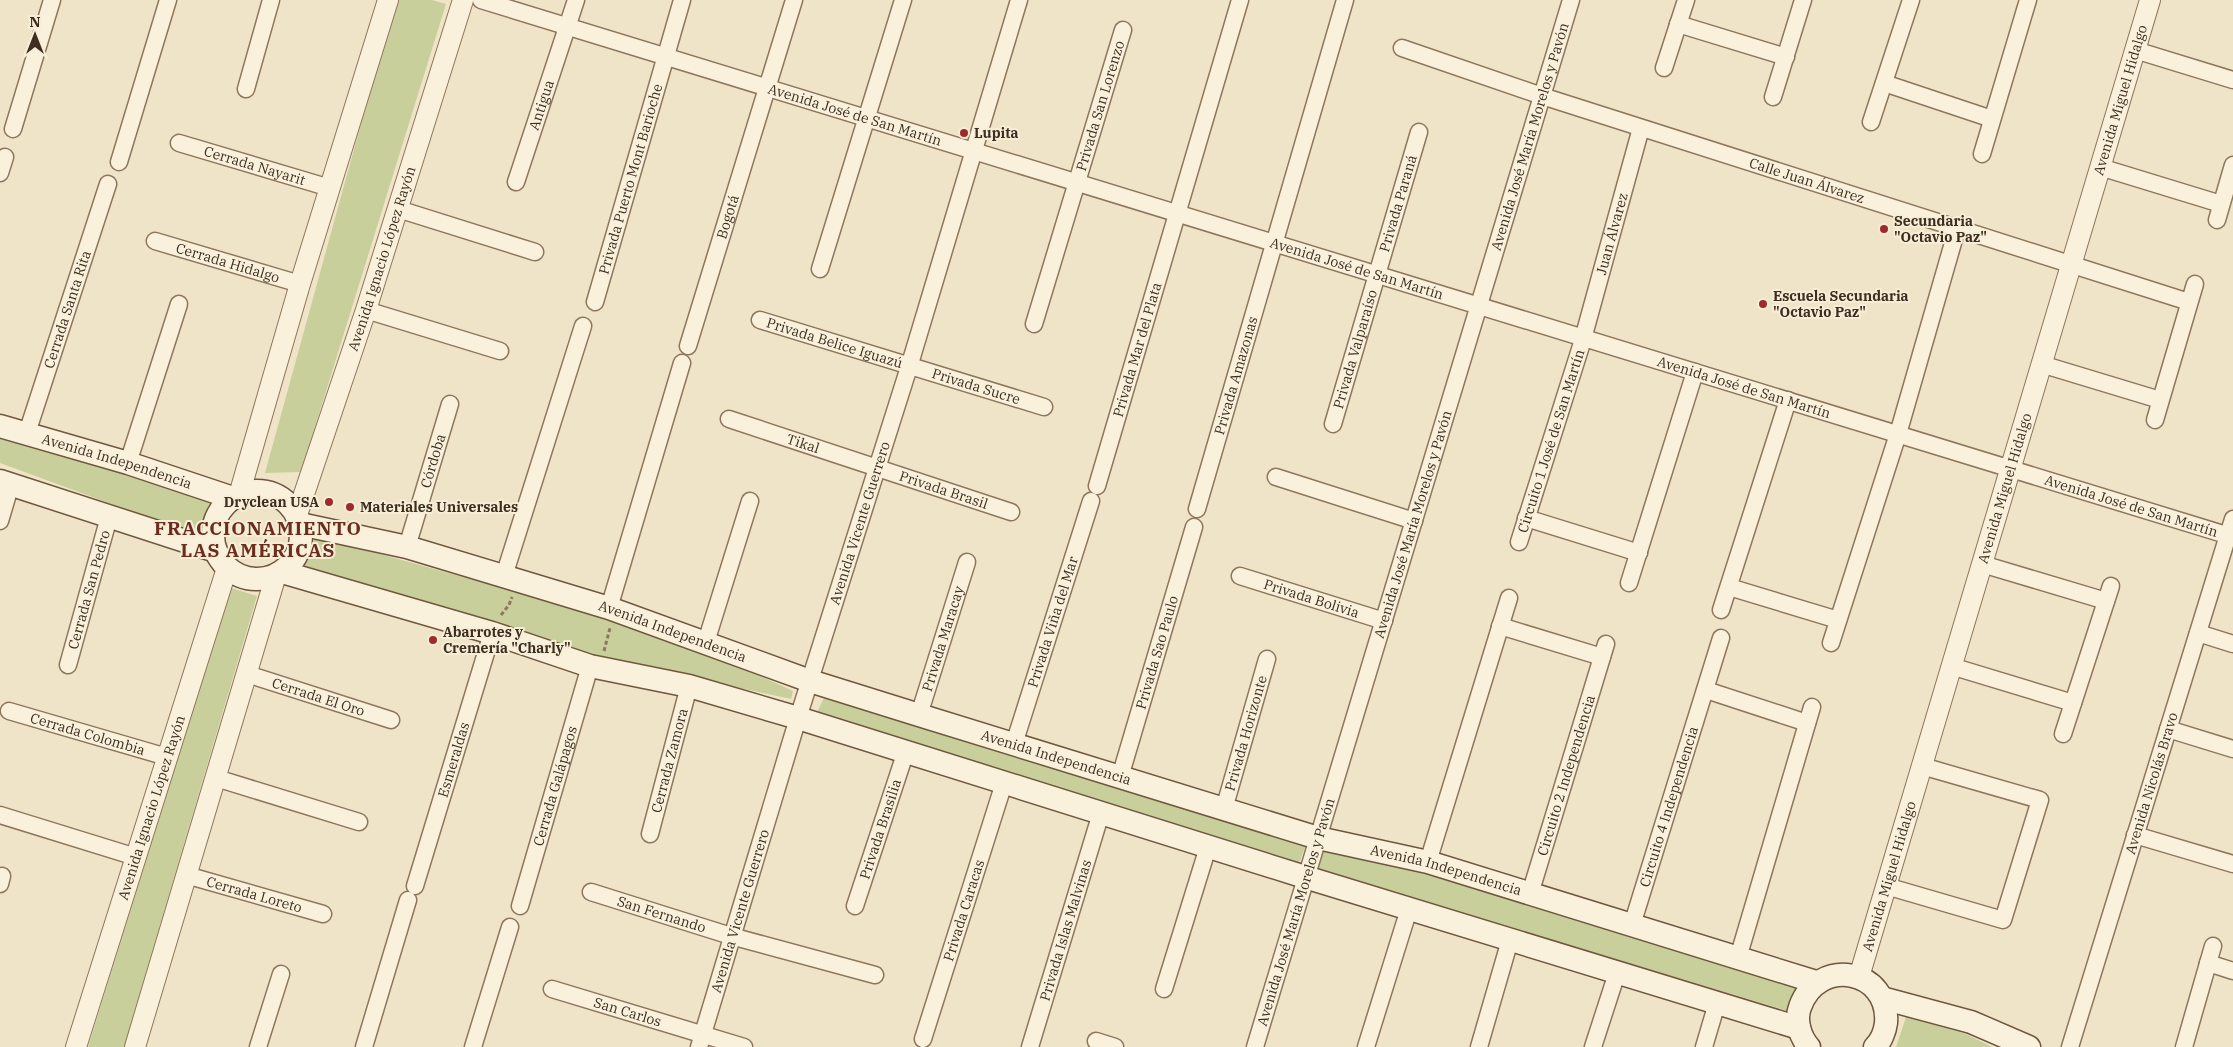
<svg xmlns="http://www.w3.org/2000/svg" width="2233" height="1047" viewBox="0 0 2233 1047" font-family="'IBM Plex Serif',serif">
	<rect width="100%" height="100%" fill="#f0e4c8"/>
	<path fill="#c9cf9b" d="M395,0H432L446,4L301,472L265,473Z
		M0,438L213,500L201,537L0,463Z
		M316,536L602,616L704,650L793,691L791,699L613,661L302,566Z
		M231,588L257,596L124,1047H88Z
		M824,698L1307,842L1299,863L816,714Z
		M1324,848L1424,871L1797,986L1788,1011L1317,869Z
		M1906,1017L1966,1034L1992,1047H1896Z"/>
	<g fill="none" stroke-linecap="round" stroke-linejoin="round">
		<g stroke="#8d765c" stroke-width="19">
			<g id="minor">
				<path id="s1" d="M481,0L2233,537"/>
				<path d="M1678,24L1786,57"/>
				<path id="s2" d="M1402,48L1542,96L2189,302"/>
				<path d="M2135,50L2233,80"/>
				<path d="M1664,68L1686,0"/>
				<path d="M1884,83L1992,119"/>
				<path d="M246,89L271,0"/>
				<path d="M1773,97L1803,0"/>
				<path d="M1871,122L1911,0"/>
				<path d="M13,129L52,0"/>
				<path id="s3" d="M179,143L330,188"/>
				<path d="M1982,154L2028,0"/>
				<path d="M119,162L168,0"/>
				<path d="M2100,167L2221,204"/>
				<path d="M0,173L5,157"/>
				<path id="s4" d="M516,182L576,0"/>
				<path d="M398,209L535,252"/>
				<path d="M2217,220L2233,165"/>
				<path id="s5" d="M155,241L300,284"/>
				<path d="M820,269L903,0"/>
				<path id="s6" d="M595,302L682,0"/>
				<path d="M366,310L500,351"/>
				<path id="s7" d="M760,320L1044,407"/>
				<path id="s8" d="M1034,324L1123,30"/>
				<path id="s9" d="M688,346L794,0"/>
				<path d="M2041,364L2160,400"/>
				<path id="s10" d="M729,419L1011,512"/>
				<path d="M2155,420L2195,284"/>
				<path id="s11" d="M1333,424L1419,132"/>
				<path id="s12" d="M27,433L108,184"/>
				<path d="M128,463L179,304"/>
				<path d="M1276,477L1414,521"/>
				<path id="s13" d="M1097,486L1240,0"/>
				<path id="s14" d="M1197,509L1345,0"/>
				<path d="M1526,518L1639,553"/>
				<path d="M0,521L11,484"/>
				<path id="s15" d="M1519,542L1581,346L1641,128"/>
				<path id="s16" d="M407,547L450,404"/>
				<path d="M1982,564L2106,601"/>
				<path d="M504,576L583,326"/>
				<path id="s17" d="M1240,576L1384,621"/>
				<path d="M1629,583L1695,372"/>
				<path d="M1729,587L1838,620"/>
				<path d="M609,608L682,363"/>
				<path d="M1721,610L1788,400"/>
				<path d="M1500,626L1602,657"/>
				<path d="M2198,633L2233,644"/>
				<path d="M706,642L750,501"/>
				<path d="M1831,643L1898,434L1957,229"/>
				<path id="s18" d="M68,665L109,517"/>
				<path d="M1951,666L2073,703"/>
				<path id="s19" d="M247,674L391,720"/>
				<path d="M1706,690L1807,723"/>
				<path id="s20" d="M9,711L167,757"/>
				<path id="s21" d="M919,715L967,562"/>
				<path d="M2168,729L2233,749"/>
				<path d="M2063,734L2111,586"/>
				<path id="s22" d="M1014,744L1091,501"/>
				<path id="s23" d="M1120,777L1194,527"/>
				<path d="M216,778L359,822"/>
				<path id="s24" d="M1224,809L1267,659"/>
				<path d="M0,815L136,857"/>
				<path id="s25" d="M650,834L689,686"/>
				<path d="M2135,835L2233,864"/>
				<path d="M1428,862L1509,598"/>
				<path id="s26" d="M186,875L323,914"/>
				<path d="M0,884L2,876"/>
				<path id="s27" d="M415,886L492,633"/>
				<path d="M1886,886L2003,920L2040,800L1922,766"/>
				<path id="s28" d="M591,892L731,936L875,975"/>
				<path id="s29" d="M1530,894L1606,644"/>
				<path id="s30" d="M520,906L590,666"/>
				<path id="s31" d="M855,906L906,751"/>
				<path id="s32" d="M1632,925L1721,638"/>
				<path d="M1738,958L1812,707"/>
				<path d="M2208,963L2233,971"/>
				<path id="s33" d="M552,989L744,1047"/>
				<path d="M1164,989L1208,847"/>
				<path id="s34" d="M923,1039L1004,783"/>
				<path d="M1096,1041L1115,1047"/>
				<path d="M258,1047L281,974"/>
				<path d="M364,1047L408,900"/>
				<path d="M473,1047L510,927"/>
				<path id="s35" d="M699,1047L798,718L909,367L1019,0"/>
				<path id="s36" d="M1030,1047L1101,813"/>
				<path id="s37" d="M1255,1047L1571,0"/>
				<path d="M1366,1047L1409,909"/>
				<path d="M1479,1047L1510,940"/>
				<path d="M1593,1047L1617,973"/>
				<path d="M1704,1047L1717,1003"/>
				<path id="s38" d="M2070,1047L2233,519"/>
				<path d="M2184,1047L2213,946"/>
			</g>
		</g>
		<g stroke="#8d765c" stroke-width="22">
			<g id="tertiary">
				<path d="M239,495L300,284L388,0"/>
				<path id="s39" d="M297,515L366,310L463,0"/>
				<path id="s40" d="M1859,977L2150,0"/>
				<path id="s41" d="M76,1047L227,568"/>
				<path d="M135,1047L276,575"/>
			</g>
		</g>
		<g stroke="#6f573f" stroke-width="25">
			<g id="secondary">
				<path id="s42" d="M0,426L128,463L233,498"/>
				<path d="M0,481L216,551"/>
				<circle cx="257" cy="535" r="44"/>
				<path id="s43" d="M300,524L407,547L513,579L609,608L810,681L919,715L1318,838L1428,862L1816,982"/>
				<path d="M282,572L492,633L590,666L689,686L798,718L1305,877L1799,1028"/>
				<path d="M1882,998L1971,1022L2029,1047"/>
				<path d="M1809,1047C1800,1037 1795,1020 1800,1007C1818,956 1890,969 1886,1023C1885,1031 1881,1041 1875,1047"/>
			</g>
		</g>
		<path stroke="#8d765c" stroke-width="3" stroke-dasharray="4 2.5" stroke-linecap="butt" d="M501,615L509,605L512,597
			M604,651L610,628"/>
		<use href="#minor" stroke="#faf1dc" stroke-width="16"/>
		<use href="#tertiary" stroke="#faf1dc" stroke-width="20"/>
		<use href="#secondary" stroke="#faf1dc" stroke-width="22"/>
	</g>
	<g fill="#9e2a2b" stroke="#f7eed8" stroke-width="2">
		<circle cx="964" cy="133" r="5"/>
		<circle cx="1884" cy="229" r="5"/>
		<circle cx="1763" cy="304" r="5"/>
		<circle cx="329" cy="502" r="5"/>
		<circle cx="350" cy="507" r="5"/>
		<circle cx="433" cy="640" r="5"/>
	</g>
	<g text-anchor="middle" stroke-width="4" stroke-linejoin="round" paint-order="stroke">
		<g font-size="14" fill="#3d2e20" stroke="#f7eed8">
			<text dy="5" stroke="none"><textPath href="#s40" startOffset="915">Avenida Miguel Hidalgo</textPath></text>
			<text dy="5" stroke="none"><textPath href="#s4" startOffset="81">Antigua</textPath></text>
			<text dy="5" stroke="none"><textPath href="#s8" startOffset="228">Privada San Lorenzo</textPath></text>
			<text dy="5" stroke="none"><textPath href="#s1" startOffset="391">Avenida José de San Martín</textPath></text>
			<text dy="5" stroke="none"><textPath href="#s37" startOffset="951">Avenida José María Morelos y Pavón</textPath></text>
			<text dy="5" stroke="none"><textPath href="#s3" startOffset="79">Cerrada Nayarit</textPath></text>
			<text dy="5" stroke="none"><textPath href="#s6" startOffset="128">Privada Puerto Mont Barioche</textPath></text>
			<text dy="5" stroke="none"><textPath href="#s2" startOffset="426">Calle Juan Álvarez</textPath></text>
			<text dy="5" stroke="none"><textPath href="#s11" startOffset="230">Privada Paraná</textPath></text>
			<text dy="5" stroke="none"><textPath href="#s9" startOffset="135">Bogotá</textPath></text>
			<text dy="5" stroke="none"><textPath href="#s15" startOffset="322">Juan Álvarez</textPath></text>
			<text dy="5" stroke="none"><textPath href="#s39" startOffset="270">Avenida Ignacio López Rayón</textPath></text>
			<text dy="5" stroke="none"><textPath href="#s5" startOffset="76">Cerrada Hidalgo</textPath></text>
			<text dy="5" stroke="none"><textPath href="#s1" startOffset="916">Avenida José de San Martín</textPath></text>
			<text dy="5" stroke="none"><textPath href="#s12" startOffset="130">Cerrada Santa Rita</textPath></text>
			<text dy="5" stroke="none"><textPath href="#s7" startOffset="78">Privada Belice Iguazú</textPath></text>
			<text dy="5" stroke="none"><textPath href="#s11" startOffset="78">Privada Valparaíso</textPath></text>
			<text dy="5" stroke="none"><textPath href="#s13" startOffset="142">Privada Mar del Plata</textPath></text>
			<text dy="5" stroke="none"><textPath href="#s14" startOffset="139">Privada Amazonas</textPath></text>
			<text dy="5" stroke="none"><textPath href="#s7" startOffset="226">Privada Sucre</textPath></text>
			<text dy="5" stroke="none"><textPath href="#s1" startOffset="1321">Avenida José de San Martín</textPath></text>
			<text dy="5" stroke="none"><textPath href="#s15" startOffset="106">Circuito 1 José de San Martín</textPath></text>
			<text dy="5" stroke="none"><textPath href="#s10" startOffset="78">Tikal</textPath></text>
			<text dy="5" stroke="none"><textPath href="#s42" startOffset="122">Avenida Independencia</textPath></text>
			<text dy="5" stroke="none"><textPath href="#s16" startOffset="90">Córdoba</textPath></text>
			<text dy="5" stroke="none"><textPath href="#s40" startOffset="510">Avenida Miguel Hidalgo</textPath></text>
			<text dy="5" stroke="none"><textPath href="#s10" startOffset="226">Privada Brasil</textPath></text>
			<text dy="5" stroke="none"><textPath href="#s1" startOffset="1726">Avenida José de San Martín</textPath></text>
			<text dy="5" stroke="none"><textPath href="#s37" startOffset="546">Avenida José María Morelos y Pavón</textPath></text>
			<text dy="5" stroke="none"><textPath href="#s35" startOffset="548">Avenida Vicente Guerrero</textPath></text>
			<text dy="5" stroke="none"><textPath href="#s18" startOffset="78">Cerrada San Pedro</textPath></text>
			<text dy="5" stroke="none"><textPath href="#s17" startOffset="75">Privada Bolivia</textPath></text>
			<text dy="5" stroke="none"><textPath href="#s22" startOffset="128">Privada Viña del Mar</textPath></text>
			<text dy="5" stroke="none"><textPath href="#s43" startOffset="388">Avenida Independencia</textPath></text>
			<text dy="5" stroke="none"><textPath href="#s21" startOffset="80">Privada Maracay</textPath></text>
			<text dy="5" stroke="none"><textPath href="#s23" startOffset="130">Privada Sao Paulo</textPath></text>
			<text dy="5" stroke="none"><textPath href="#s19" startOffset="75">Cerrada El Oro</textPath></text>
			<text dy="5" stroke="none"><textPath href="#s20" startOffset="82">Cerrada Colombia</textPath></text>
			<text dy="5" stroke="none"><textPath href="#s24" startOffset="79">Privada Horizonte</textPath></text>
			<text dy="5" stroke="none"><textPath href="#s43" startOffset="792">Avenida Independencia</textPath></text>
			<text dy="5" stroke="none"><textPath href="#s27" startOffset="132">Esmeraldas</textPath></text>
			<text dy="5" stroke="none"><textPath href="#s25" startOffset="76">Cerrada Zamora</textPath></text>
			<text dy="5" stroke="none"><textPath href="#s29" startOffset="124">Circuito 2 Independencia</textPath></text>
			<text dy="5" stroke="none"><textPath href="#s38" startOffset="276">Avenida Nicolás Bravo</textPath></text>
			<text dy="5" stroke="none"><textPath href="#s30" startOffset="125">Cerrada Galápagos</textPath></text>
			<text dy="5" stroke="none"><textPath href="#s32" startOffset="124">Circuito 4 Independencia</textPath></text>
			<text dy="5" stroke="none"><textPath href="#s41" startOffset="251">Avenida Ignacio López Rayón</textPath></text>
			<text dy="5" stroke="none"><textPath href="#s31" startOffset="81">Privada Brasilia</textPath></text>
			<text dy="5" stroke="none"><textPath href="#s43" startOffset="1198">Avenida Independencia</textPath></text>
			<text dy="5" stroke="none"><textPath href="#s40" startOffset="105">Avenida Miguel Hidalgo</textPath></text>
			<text dy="5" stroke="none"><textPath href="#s26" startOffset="71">Cerrada Loreto</textPath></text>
			<text dy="5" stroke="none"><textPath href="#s35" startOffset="142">Avenida Vicente Guerrero</textPath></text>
			<text dy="5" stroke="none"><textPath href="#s34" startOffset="135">Privada Caracas</textPath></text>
			<text dy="5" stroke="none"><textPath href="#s37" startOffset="141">Avenida José María Morelos y Pavón</textPath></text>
			<text dy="5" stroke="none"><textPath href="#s28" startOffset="74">San Fernando</textPath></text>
			<text dy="5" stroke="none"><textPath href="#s36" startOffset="122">Privada Islas Malvinas</textPath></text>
			<text dy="5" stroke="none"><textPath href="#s33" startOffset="79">San Carlos</textPath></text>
		</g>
		<g font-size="14" font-weight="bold" fill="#3d2e20" stroke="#f7eed8" text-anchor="start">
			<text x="974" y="138">Lupita</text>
			<text x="1894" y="226">Secundaria<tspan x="1894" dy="16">"Octavio Paz"</tspan></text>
			<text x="1773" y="301">Escuela Secundaria<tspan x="1773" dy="16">"Octavio Paz"</tspan></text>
			<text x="319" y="507" text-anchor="end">Dryclean USA</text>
			<text x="360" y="512">Materiales Universales</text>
			<text x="443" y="637">Abarrotes y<tspan x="443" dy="16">Cremería "Charly"</tspan></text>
		</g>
		<g font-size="19" font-weight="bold" letter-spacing="1" fill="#6b2e1e" stroke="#f7eed8">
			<text x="258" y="535">FRACCIONAMIENTO<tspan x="258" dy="22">LAS AMÉRICAS</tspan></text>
		</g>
	</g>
	<g transform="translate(35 35)" stroke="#f7eed8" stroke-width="4" paint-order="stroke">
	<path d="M0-4L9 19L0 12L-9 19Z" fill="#3d2e20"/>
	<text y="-8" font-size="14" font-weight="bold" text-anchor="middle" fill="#3d2e20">N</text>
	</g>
</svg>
